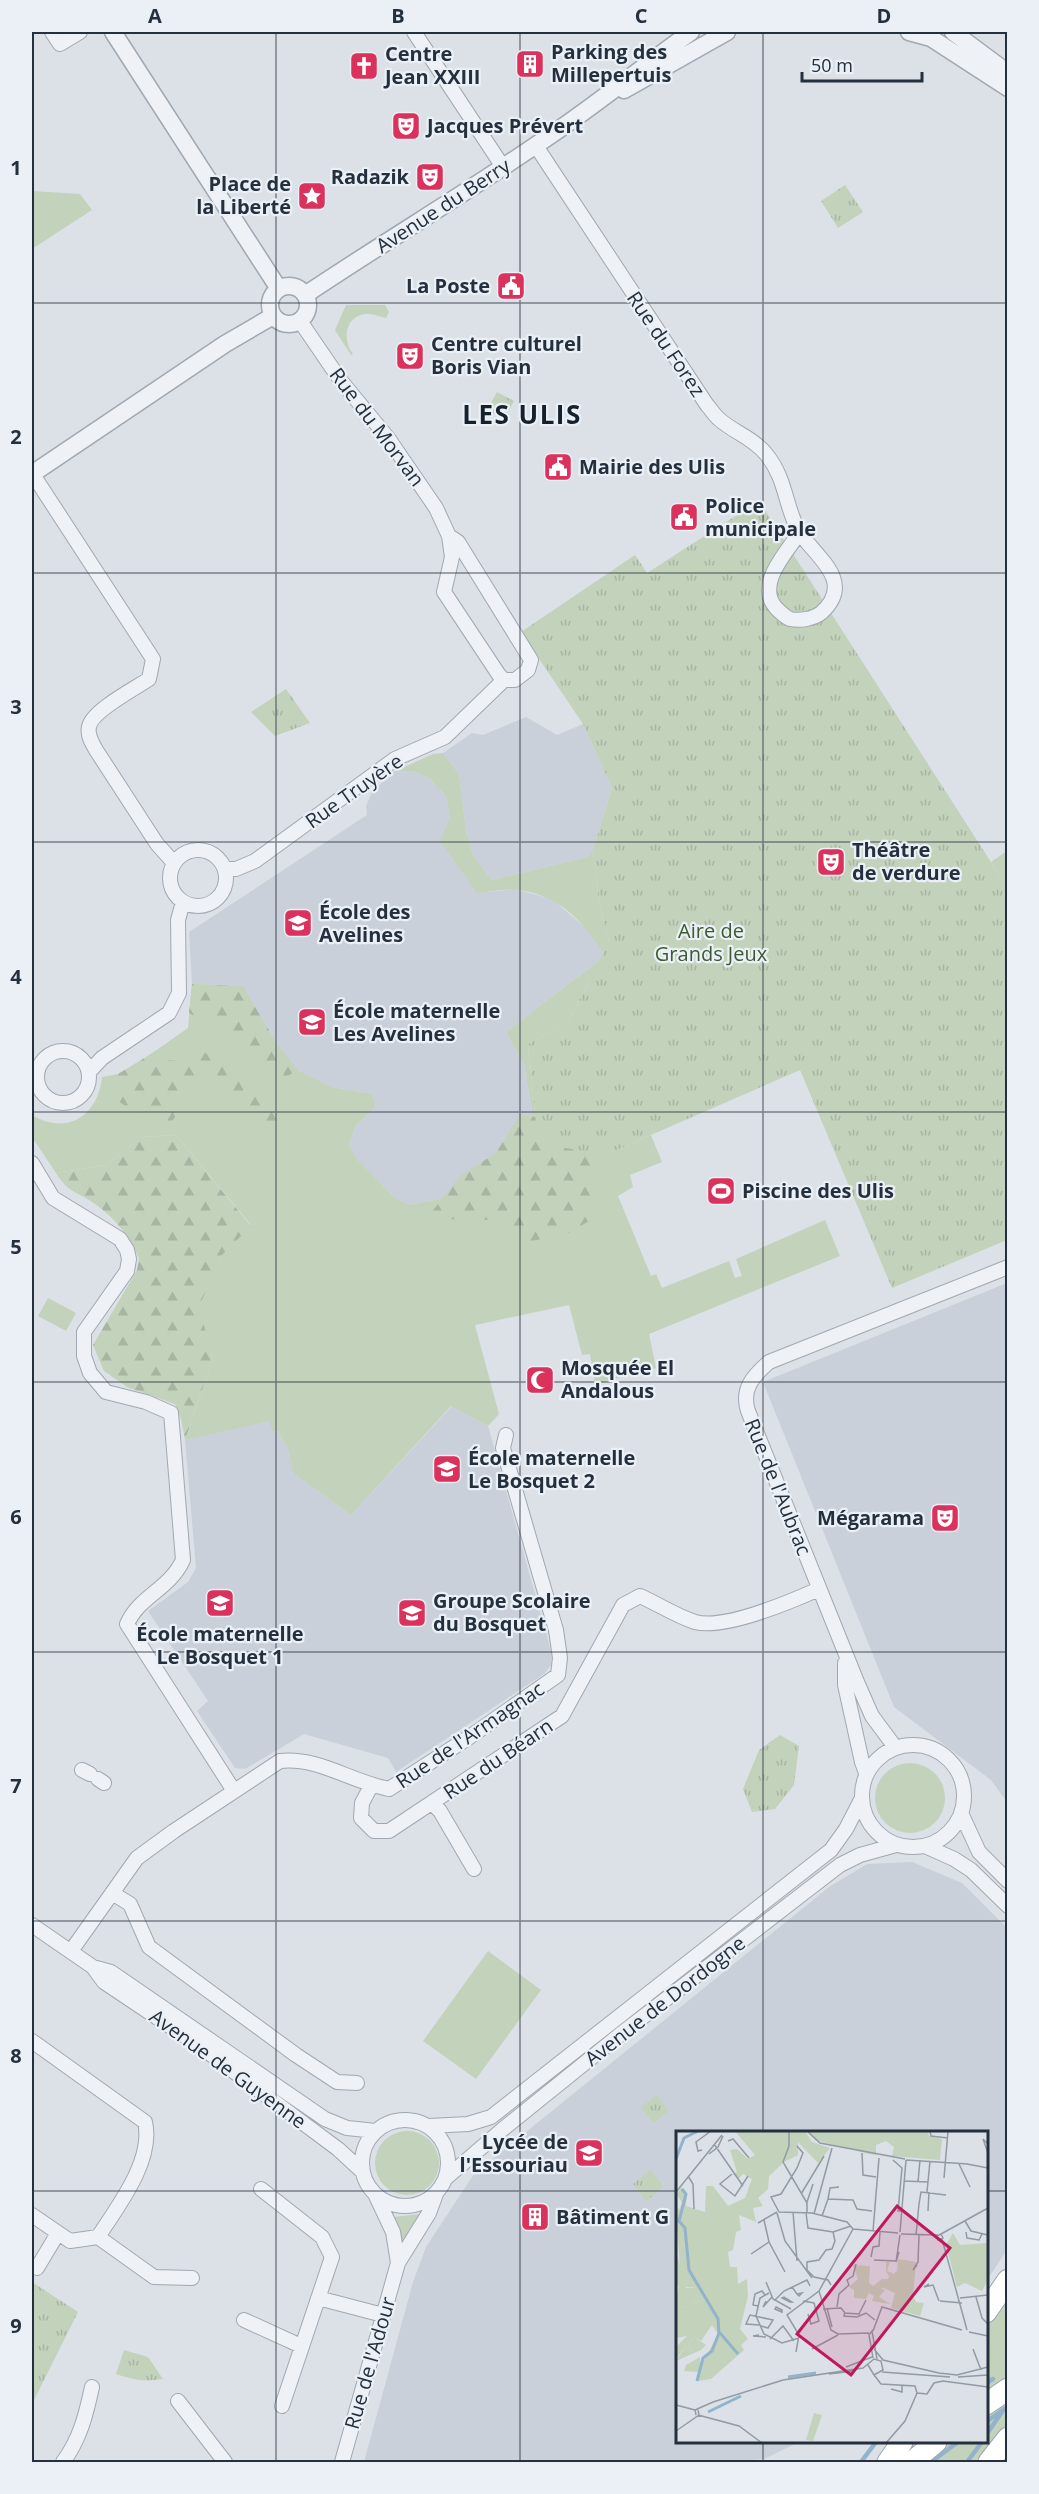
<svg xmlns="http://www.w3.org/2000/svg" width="1039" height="2494" viewBox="0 0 1039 2494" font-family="'Open Sans',sans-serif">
	<defs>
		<pattern id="forest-firs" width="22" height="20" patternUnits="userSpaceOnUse" patternTransform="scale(1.5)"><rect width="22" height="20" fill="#c3d2bb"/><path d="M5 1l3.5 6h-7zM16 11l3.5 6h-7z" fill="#a7b5a2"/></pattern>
		<pattern id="park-tufts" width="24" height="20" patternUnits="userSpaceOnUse" patternTransform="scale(1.5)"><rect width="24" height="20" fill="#c3d2bb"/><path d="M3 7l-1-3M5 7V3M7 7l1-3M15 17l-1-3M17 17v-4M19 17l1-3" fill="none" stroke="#a7b5a2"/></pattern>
	</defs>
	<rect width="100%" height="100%" fill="#dbe1e7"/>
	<path fill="#c9d0d9" d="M526,717L557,735L583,724L612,788L593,850L588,857L492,880L474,857L466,831L459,774L443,753L472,733L483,735Z
		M412,771L429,778L446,796L450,817L447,830L477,893L514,889L552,899L588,930L605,956L506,1032L524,1064L532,1111L526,1136L469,1193L409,1205L394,1197L356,1160L349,1145L356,1125L376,1107L372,1094L332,1087L298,1070L277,1044L243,986L192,984L189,932L367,815L366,806L372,792L393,772Z
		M1007,1283V1802L991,1780L894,1707L763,1382Z
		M452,1406L488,1426L552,1655L551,1665L544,1674L396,1772L388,1758L304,1734L245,1769L235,1768L197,1711L208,1701L148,1611L188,1582L196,1568L185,1440L269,1420L287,1446L294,1474L351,1515Z
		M912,1862L962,1883L1007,1928V2250L987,2280L986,2132H678V2442H799L764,2459L728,2462H364L413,2282L426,2247L474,2174L829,1887L867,1864Z"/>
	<path fill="#c3d2bb" d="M32,191L80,194L92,210L32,249Z
		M346,305H385L389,312L386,318C381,317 375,314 368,314C346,314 341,339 353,354L351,355L335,330Z
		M443,753L459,774L466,831L474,857L492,880L588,857L593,850L599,902L609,942V957L590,979L568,1022L528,1044L538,1143L605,1155L651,1135L662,1162L630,1175L633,1187L618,1196L651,1276L656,1274L662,1288L729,1261L735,1278L742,1276L736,1259L825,1220L840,1256L649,1334L656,1368L595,1384L590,1354L582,1355L569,1305L475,1325L499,1414L488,1426L451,1406L351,1515L294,1474L287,1446L277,1431H273L269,1421L185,1440L213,1358L198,1307L221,1256L251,1225L176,1135L142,1137L106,1165L56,1173L32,1137V1115C67,1136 98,1116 102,1077L118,1074L128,1070L188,1028L192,984L243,986L277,1044L298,1070L332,1087L372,1094L376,1107L356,1125L349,1145L357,1160L394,1197L409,1205L469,1193L526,1136L532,1111L524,1064L506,1032L605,956C583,921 558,893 515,890C503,888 489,892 477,893L440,841L450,817L446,796L429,778L412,771L393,772L433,754Z
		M1007,851V887L991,862Z
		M48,1298L76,1313L66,1331L38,1316Z
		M875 1798a35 35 0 1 1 70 0a35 35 0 1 1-70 0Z
		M488,1951L541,1990L476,2079L423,2041Z
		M375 2163a32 32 0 1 1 64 0a32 32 0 1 1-64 0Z
		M421,2214L402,2254L393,2217Z
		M1007,2291V2383L986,2398V2324Z
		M1007,2397V2424L978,2462H920L946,2442H986L987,2413Z"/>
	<path fill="url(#forest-firs)" d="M192,984L243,986L277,1044L298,1070L277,1082L229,1035L189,1013Z
		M159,1049L167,1060L182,1061L212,1051L228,1058L282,1111L278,1135L257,1116L205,1081L189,1096L171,1123L130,1109L112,1097L118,1074Z
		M520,1114L540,1118L546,1147L563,1139L611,1143L599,1172L585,1177L596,1198L597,1216L571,1232L528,1242L504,1220L433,1219L431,1213L460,1176L496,1153Z
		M176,1135L251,1226L221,1256L199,1307L213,1358L185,1440L181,1419L175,1404L127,1387L104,1371L93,1345L137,1270L139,1258C129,1236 115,1218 95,1204C77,1191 69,1194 56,1173L106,1165L142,1137Z"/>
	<path fill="url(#park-tufts)" d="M845,185L863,212L838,228L821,201Z
		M497,392L514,401L504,419L487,410Z
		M759,501L1007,887V1240L892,1288L800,1070L605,1155L538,1143L528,1044L568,1022L609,942L599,902L593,850L612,788L583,724L521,632L635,555L647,573Z
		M286,689L310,723L275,736L251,712Z
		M780,1735L799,1746L794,1785L775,1809L752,1812L743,1789L759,1750Z
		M657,2095L669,2111L653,2123L641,2107Z
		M651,2170L664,2187L646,2201L633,2184Z
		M32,2282L78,2312L32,2404Z
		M124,2350L148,2357L163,2379C145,2382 133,2380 116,2374Z"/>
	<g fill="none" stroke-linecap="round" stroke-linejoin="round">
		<path stroke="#92b3cb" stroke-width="4.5" d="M1007,2371L1008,2370
			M986,2383L993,2379
			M986,2422L1004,2409
			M986,2435L1004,2409
			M861,2462L876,2442
			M931,2462L958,2442
			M967,2462L982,2442"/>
		<g stroke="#a0a8b1" stroke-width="16">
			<path id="minor" d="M52,32L60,44L80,32
				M414,32L503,167
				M536,146L707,405C711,409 714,415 719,419C733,432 752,437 766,454C787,479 785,509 800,533C816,557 856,582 821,613C813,619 800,621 790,619C785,617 780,612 776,608C755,584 787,552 800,532
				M300,321L341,381L388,438L436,508L449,536L452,557L444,592L499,675L504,680H515L528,670L531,660L458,542L449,536
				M32,473L153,659L149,679C136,688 91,711 89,727C87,735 92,743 96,750L157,844L174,863
				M170 878a28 28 0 1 1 56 0a28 28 0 1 1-56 0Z
				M225,869H236L255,861L395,759L445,737L504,680
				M37 1077a26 26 0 1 1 52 0a26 26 0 1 1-52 0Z
				M89,1072L102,1058L169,1013L179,993L178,920L183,902
				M32,1163L53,1198L120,1239L127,1250L129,1259L127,1271L84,1332V1356L90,1373L106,1392L146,1402L171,1413L183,1560C169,1590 140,1595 127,1624L234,1791
				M845,1663V1685L862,1762L866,1773
				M862 1796a51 51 0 1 1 102 0a51 51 0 1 1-102 0Z
				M895,1747L872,1716L857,1682L748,1411C741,1389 753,1376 769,1362L1008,1267
				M82,1770L90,1774
				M98,1779L104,1783
				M371,1786L362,1803L361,1818L374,1831H389L562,1716L623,1605L640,1596C658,1604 676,1616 695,1622C724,1630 792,1601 819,1589
				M432,1803L440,1811L474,1869
				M961,1813L979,1852L1008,1881
				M925,1846L954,1859L971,1870L1008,1906
				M112,1893L130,1904L149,1947L296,2055L337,2082L357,2083
				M32,1925L93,1967L111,1972L325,2119L347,2128L376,2131
				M71,1951L137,1858L174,1831L280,1761C319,1757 351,1782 389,1789L471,1736L558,1675L560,1658L556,1630L503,1448L506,1435
				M93,1967L104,1982L201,2047L338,2149L363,2172
				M32,2041L145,2122C154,2160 118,2206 98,2237L70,2241L32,2215
				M362 2163a43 43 0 1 1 86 0a43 43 0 1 1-86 0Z
				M429,2126L468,2124L491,2117L831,1850L846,1829L861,1800
				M446,2178L503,2129L622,2033L840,1865L860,1855L896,1845
				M261,2189L322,2237L332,2257L282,2406
				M376,2196L393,2232L398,2263
				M98,2237L154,2277L192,2278
				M37,2268L58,2233
				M318,2298L383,2315
				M244,2320L301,2346
				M178,2401L225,2462
				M63,2462C80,2439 86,2415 92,2387
				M342,2462L398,2263L429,2213L436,2194"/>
		</g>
		<g stroke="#a0a8b1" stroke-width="19">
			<path id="tertiary" d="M113,32L279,289
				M909,32L931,38L1008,88
				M953,32L1008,73
				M624,90L727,32
				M270 305a19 19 0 1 1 38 0a19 19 0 1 1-38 0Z
				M305,295C381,244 460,197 536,145C590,110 639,69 691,32
				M32,474L225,344L273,316"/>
		</g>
		<g stroke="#99a6b4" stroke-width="23">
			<path id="primary" d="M986,2312L1008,2280
				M986,2404L1008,2389
				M888,2462L902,2442
				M912,2462L936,2442
				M989,2462L1008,2438"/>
		</g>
		<use href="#minor" stroke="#eef1f5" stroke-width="14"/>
		<use href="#tertiary" stroke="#eef1f5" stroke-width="16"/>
		<use href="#primary" stroke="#fff" stroke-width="21"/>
	</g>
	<path fill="none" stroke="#24303e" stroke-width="1.5" stroke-opacity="0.55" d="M276,32V2462M520,32V2462M763,32V2132M32,303H1008M32,573H1008M32,842H1008M32,1112H1008M32,1382H1008M32,1652H1008M32,1921H1008M32,2191H678M986,2191H1008M763,2442V2462"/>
	<defs>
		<g id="building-square" transform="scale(1.5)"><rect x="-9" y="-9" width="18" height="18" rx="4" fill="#da325c" stroke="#eaf0f5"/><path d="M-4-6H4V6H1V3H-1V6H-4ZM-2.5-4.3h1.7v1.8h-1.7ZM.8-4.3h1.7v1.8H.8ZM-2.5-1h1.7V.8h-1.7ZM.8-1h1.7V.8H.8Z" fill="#fff"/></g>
		<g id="church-square" transform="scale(1.5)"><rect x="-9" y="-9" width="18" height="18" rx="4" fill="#da325c" stroke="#eaf0f5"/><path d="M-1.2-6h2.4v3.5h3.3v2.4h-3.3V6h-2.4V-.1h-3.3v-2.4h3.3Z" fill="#fff"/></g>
		<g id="theatre-square" transform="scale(1.5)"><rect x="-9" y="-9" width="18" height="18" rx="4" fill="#da325c" stroke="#eaf0f5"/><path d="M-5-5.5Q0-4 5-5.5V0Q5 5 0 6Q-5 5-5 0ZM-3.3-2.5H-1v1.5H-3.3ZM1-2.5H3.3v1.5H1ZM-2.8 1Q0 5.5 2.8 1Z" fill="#fff"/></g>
		<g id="sight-square" transform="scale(1.5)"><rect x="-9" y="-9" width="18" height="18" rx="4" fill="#da325c" stroke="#eaf0f5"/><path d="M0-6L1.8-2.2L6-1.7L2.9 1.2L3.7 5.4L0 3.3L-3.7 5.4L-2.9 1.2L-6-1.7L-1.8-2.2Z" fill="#fff"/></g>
		<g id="civic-square" transform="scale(1.5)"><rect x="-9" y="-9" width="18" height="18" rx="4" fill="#da325c" stroke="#eaf0f5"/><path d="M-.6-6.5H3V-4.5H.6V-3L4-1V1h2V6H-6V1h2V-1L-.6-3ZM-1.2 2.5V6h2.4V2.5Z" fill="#fff"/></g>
		<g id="school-square" transform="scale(1.5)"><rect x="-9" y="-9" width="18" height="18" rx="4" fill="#da325c" stroke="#eaf0f5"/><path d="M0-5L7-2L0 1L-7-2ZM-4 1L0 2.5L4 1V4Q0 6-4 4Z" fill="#fff"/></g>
		<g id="stadium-square" transform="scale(1.5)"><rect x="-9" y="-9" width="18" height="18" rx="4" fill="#da325c" stroke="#eaf0f5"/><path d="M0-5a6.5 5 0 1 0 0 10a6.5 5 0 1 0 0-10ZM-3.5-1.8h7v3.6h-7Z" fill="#fff"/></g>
		<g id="mosque-square" transform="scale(1.5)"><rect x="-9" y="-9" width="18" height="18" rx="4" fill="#da325c" stroke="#eaf0f5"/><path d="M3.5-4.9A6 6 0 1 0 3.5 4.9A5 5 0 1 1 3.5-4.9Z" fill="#fff"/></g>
	</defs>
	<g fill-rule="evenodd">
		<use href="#building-square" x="530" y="64"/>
		<use href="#church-square" x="364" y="66"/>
		<use href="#theatre-square" x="406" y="126"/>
		<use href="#theatre-square" x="430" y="177"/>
		<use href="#sight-square" x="312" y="196"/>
		<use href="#civic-square" x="511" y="286"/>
		<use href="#theatre-square" x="410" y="356"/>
		<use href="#civic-square" x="558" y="467"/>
		<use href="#civic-square" x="684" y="517"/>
		<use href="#theatre-square" x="831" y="862"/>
		<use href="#school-square" x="298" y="923"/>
		<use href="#school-square" x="312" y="1022"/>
		<use href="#stadium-square" x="721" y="1191"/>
		<use href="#mosque-square" x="540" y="1380"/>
		<use href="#school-square" x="447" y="1469"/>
		<use href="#theatre-square" x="945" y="1518"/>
		<use href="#school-square" x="220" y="1603"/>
		<use href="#school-square" x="412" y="1613"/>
		<use href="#school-square" x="589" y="2153"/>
		<use href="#building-square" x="535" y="2217"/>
	</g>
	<g text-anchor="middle" stroke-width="4.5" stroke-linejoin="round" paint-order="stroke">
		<g font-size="20" font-weight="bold" fill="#24303e" stroke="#eaf0f5" text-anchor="start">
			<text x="551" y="59">Parking des<tspan x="551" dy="23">Millepertuis</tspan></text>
			<text x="385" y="61">Centre<tspan x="385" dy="23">Jean XXIII</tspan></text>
			<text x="427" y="133">Jacques Prévert</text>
			<text x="409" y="184" text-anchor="end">Radazik</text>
			<text x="291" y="191" text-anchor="end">Place de<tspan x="291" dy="23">la Liberté</tspan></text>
			<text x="490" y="293" text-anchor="end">La Poste</text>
			<text x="431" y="351">Centre culturel<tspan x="431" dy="23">Boris Vian</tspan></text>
			<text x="579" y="474">Mairie des Ulis</text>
			<text x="705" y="513">Police<tspan x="705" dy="23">municipale</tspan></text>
			<text x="852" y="857">Théâtre<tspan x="852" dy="23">de verdure</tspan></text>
			<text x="319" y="919">École des<tspan x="319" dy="23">Avelines</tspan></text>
			<text x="333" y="1018">École maternelle<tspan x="333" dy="23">Les Avelines</tspan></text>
			<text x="742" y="1198">Piscine des Ulis</text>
			<text x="561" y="1375">Mosquée El<tspan x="561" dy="23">Andalous</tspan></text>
			<text x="468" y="1465">École maternelle<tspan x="468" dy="23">Le Bosquet 2</tspan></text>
			<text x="924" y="1525" text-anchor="end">Mégarama</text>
			<text x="433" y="1608">Groupe Scolaire<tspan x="433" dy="23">du Bosquet</tspan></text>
			<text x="220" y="1641" text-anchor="middle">École maternelle<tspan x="220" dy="23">Le Bosquet 1</tspan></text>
			<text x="568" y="2149" text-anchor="end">Lycée de<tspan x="568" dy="23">l'Essouriau</tspan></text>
			<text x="556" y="2224">Bâtiment G</text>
		</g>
		<g font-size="20" fill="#24303e" stroke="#eaf0f5">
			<text transform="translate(443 206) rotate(-33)" y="7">Avenue du Berry</text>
			<text transform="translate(666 344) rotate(56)" y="7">Rue du Forez</text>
			<text transform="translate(377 427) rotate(53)" y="7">Rue du Morvan</text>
			<text transform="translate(354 791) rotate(-35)" y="7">Rue Truyère</text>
			<text transform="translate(778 1487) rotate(68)" y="7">Rue de l'Aubrac</text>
			<text transform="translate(470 1735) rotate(-34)" y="7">Rue de l'Armagnac</text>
			<text transform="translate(498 1759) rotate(-34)" y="7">Rue du Béarn</text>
			<text transform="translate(665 2001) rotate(-38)" y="7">Avenue de Dordogne</text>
			<text transform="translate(228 2069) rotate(36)" y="7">Avenue de Guyenne</text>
			<text transform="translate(370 2363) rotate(-74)" y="7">Rue de l'Adour</text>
		</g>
		<g font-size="20" fill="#3c5b30" stroke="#eaf0f5">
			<text x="711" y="938">Aire de<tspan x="711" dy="23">Grands Jeux</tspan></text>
		</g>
		<g font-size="26" font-weight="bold" letter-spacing="1.5" fill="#16212e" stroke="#eaf0f5">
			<text x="522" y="424">LES ULIS</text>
		</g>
	</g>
	<g transform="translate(676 2131)">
		<rect width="312" height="312" fill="#dbe1e7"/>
		<path d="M277,102L284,114L312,112V149L306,160L289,152L281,156L270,114ZM0,120L10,157L22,156L27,164L24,170L5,177L10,162L0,171L3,155L0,153ZM210,131H214L211,140L217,142L214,149L208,150L206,158L209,159L203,166L214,173L196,170L198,165L193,162L190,168L178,167V159L173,156L182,148L177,134L194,135L193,152L197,155L206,148H214L210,140ZM18,206L30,214L25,219L0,230L9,216L18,221L12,213Z" fill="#c3d2bb"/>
		<path d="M59,0H112L113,10L107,32L93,45L92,58L82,67L87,75L77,77L80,91L63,84L65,99L60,101L57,119L52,121L54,136H61L62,153L71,148L72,165L64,198L72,208L65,214L68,219L35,248L21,250L22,241L8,240L10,234L24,226V237L42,203L36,194L25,210L18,206L12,213L18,221L9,216L0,228V216L11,205L0,207V171L10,162L13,167L5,177L24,170L27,164L22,156H5L0,73L3,79L6,72L1,63L5,56L11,63L10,75L29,81L30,55H37L52,75L69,67L76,48L67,43L62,48L57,43L61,41L54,19L61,18L72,28L79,24ZM113,0H129L136,11L154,17L142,32L122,11V24L108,31ZM138,282L146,284L137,310L130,309Z" fill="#c3d2bb"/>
		<path d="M131,0H252L253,5L266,8L264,29L216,25L218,16L210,10L200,14V24L193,23L139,9ZM222,128L240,131L237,165L240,171L248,172L244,185L215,177L219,162L203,155L221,140Z" fill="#c3d2bb"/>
		<path fill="none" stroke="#92b3cb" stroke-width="3" d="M0,28L8,7L22,0M6,58L10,63L3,90L9,97L13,139L42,188L43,202L36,220L27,227L21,250M44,202L62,223M112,246L140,242M32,281L65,265"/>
		<path fill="none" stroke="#929aa3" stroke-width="1.5" d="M113,0V15L107,31L131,72V82M131,0L144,12L229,28M254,0L255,5L272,7M52,10L57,8L73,27M38,13L67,55M312,13L307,8L312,22M26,19L22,20L20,11L35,0M186,22L187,44L200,46M33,23L42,16L47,5M217,29L226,37L222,80H226M230,29L292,33M283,33L294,56M291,33L312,37M56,43L44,53L59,65L72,45M12,45L17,53L18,78M268,47L272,0M228,50L252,51M242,51L244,29M0,61L46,4M251,61L254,30M125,63L148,25M152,68L154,57L163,56M131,71L137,53M243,73L245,61L270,64M252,80L253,61M103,81L95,66L105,63L121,37L127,22L121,15M103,81L136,82L171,91L177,98M117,81L121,130M101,82L109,110L136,147M130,82L132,97L157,101L175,95M138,83L156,17M146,85L152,68L177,69L181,78L196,80M88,89L93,111L109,141M289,90L295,100L312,104M82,92L101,81M177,98L222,102M197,100L203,27M224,101L230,29M290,101L291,107L303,109L306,103M225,103L262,104M265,103L312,77M265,103L267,107L262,109L261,105ZM240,104L243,73M266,108L291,199M223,121L220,131L224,104M75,123L93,111M195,126L197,116L203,115L204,101M198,129L220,130M241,134L237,139L242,131L243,104M90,151L97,168L115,178M253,153L248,156L257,154L263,170M155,154L152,149L138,146L131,139V131L143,129L150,119L156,118L159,110L157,101M116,156L121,163L126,162L123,165L121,163M143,160L155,199L162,203L193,202M93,162L84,167L80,185L88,203L106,212L123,207M300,166L306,187L312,193M106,167L108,166L116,171H114ZM284,167L312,164M99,169L108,160L131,149L134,155M90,170L87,176L96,166M127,170L138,172L143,190L135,193L132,183M264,170L286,172M82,175L77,174L79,163L86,160L89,164M100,176L106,179V181L99,178ZM161,176L163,163L173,154L171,149L177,145L180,133M151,177L156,196M147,178L165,177L169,182L183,183L190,169M169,181L168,185L181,186L190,182L199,189M84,194L70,193L74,184L97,189L92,197L85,195M197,200L206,176L286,199M293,201L312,205M83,204L77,205L90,206M94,208L107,195L118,210M136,218L162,204M198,218L207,229L263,242L281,244L312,236M297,218L305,239M120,221L123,204L111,184L143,160L177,98M197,227L193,204L196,200L201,228M170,236L196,226M206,241L274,246M153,243L178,240M198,244L205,253L239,255L241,262L229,290L210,312M282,246L312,244M215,258L226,261V254M241,262L251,263L258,252L267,250L312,256M0,274L19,279M20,284L19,279L37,271L107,249L187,237L198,228L205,230L207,239L198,244L192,234M22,284L63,295L86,312M0,300L23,284L22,279"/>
		<path fill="#c2185b" fill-opacity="0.15" stroke="#c2185b" stroke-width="3" d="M221,75L274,117L175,244L121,203Z"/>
		<rect width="312" height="312" fill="none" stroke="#24303e" stroke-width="3"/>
	</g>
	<rect width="1039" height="2494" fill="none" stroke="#eaf0f5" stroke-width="66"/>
	<path d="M802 72v9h120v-9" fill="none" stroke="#24303e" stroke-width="3"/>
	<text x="811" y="72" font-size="18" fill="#24303e" stroke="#eaf0f5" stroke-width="4.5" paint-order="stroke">50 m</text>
	<rect x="33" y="33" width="973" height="2428" fill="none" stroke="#24303e" stroke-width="2"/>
	<g font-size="20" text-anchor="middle" font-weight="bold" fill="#24303e">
		<text x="155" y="23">A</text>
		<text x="398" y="23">B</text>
		<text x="641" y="23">C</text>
		<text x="884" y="23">D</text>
		<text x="16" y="175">1</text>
		<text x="16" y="444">2</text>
		<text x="16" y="714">3</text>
		<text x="16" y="984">4</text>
		<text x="16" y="1254">5</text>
		<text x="16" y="1524">6</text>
		<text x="16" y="1793">7</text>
		<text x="16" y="2063">8</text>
		<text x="16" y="2333">9</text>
	</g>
</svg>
